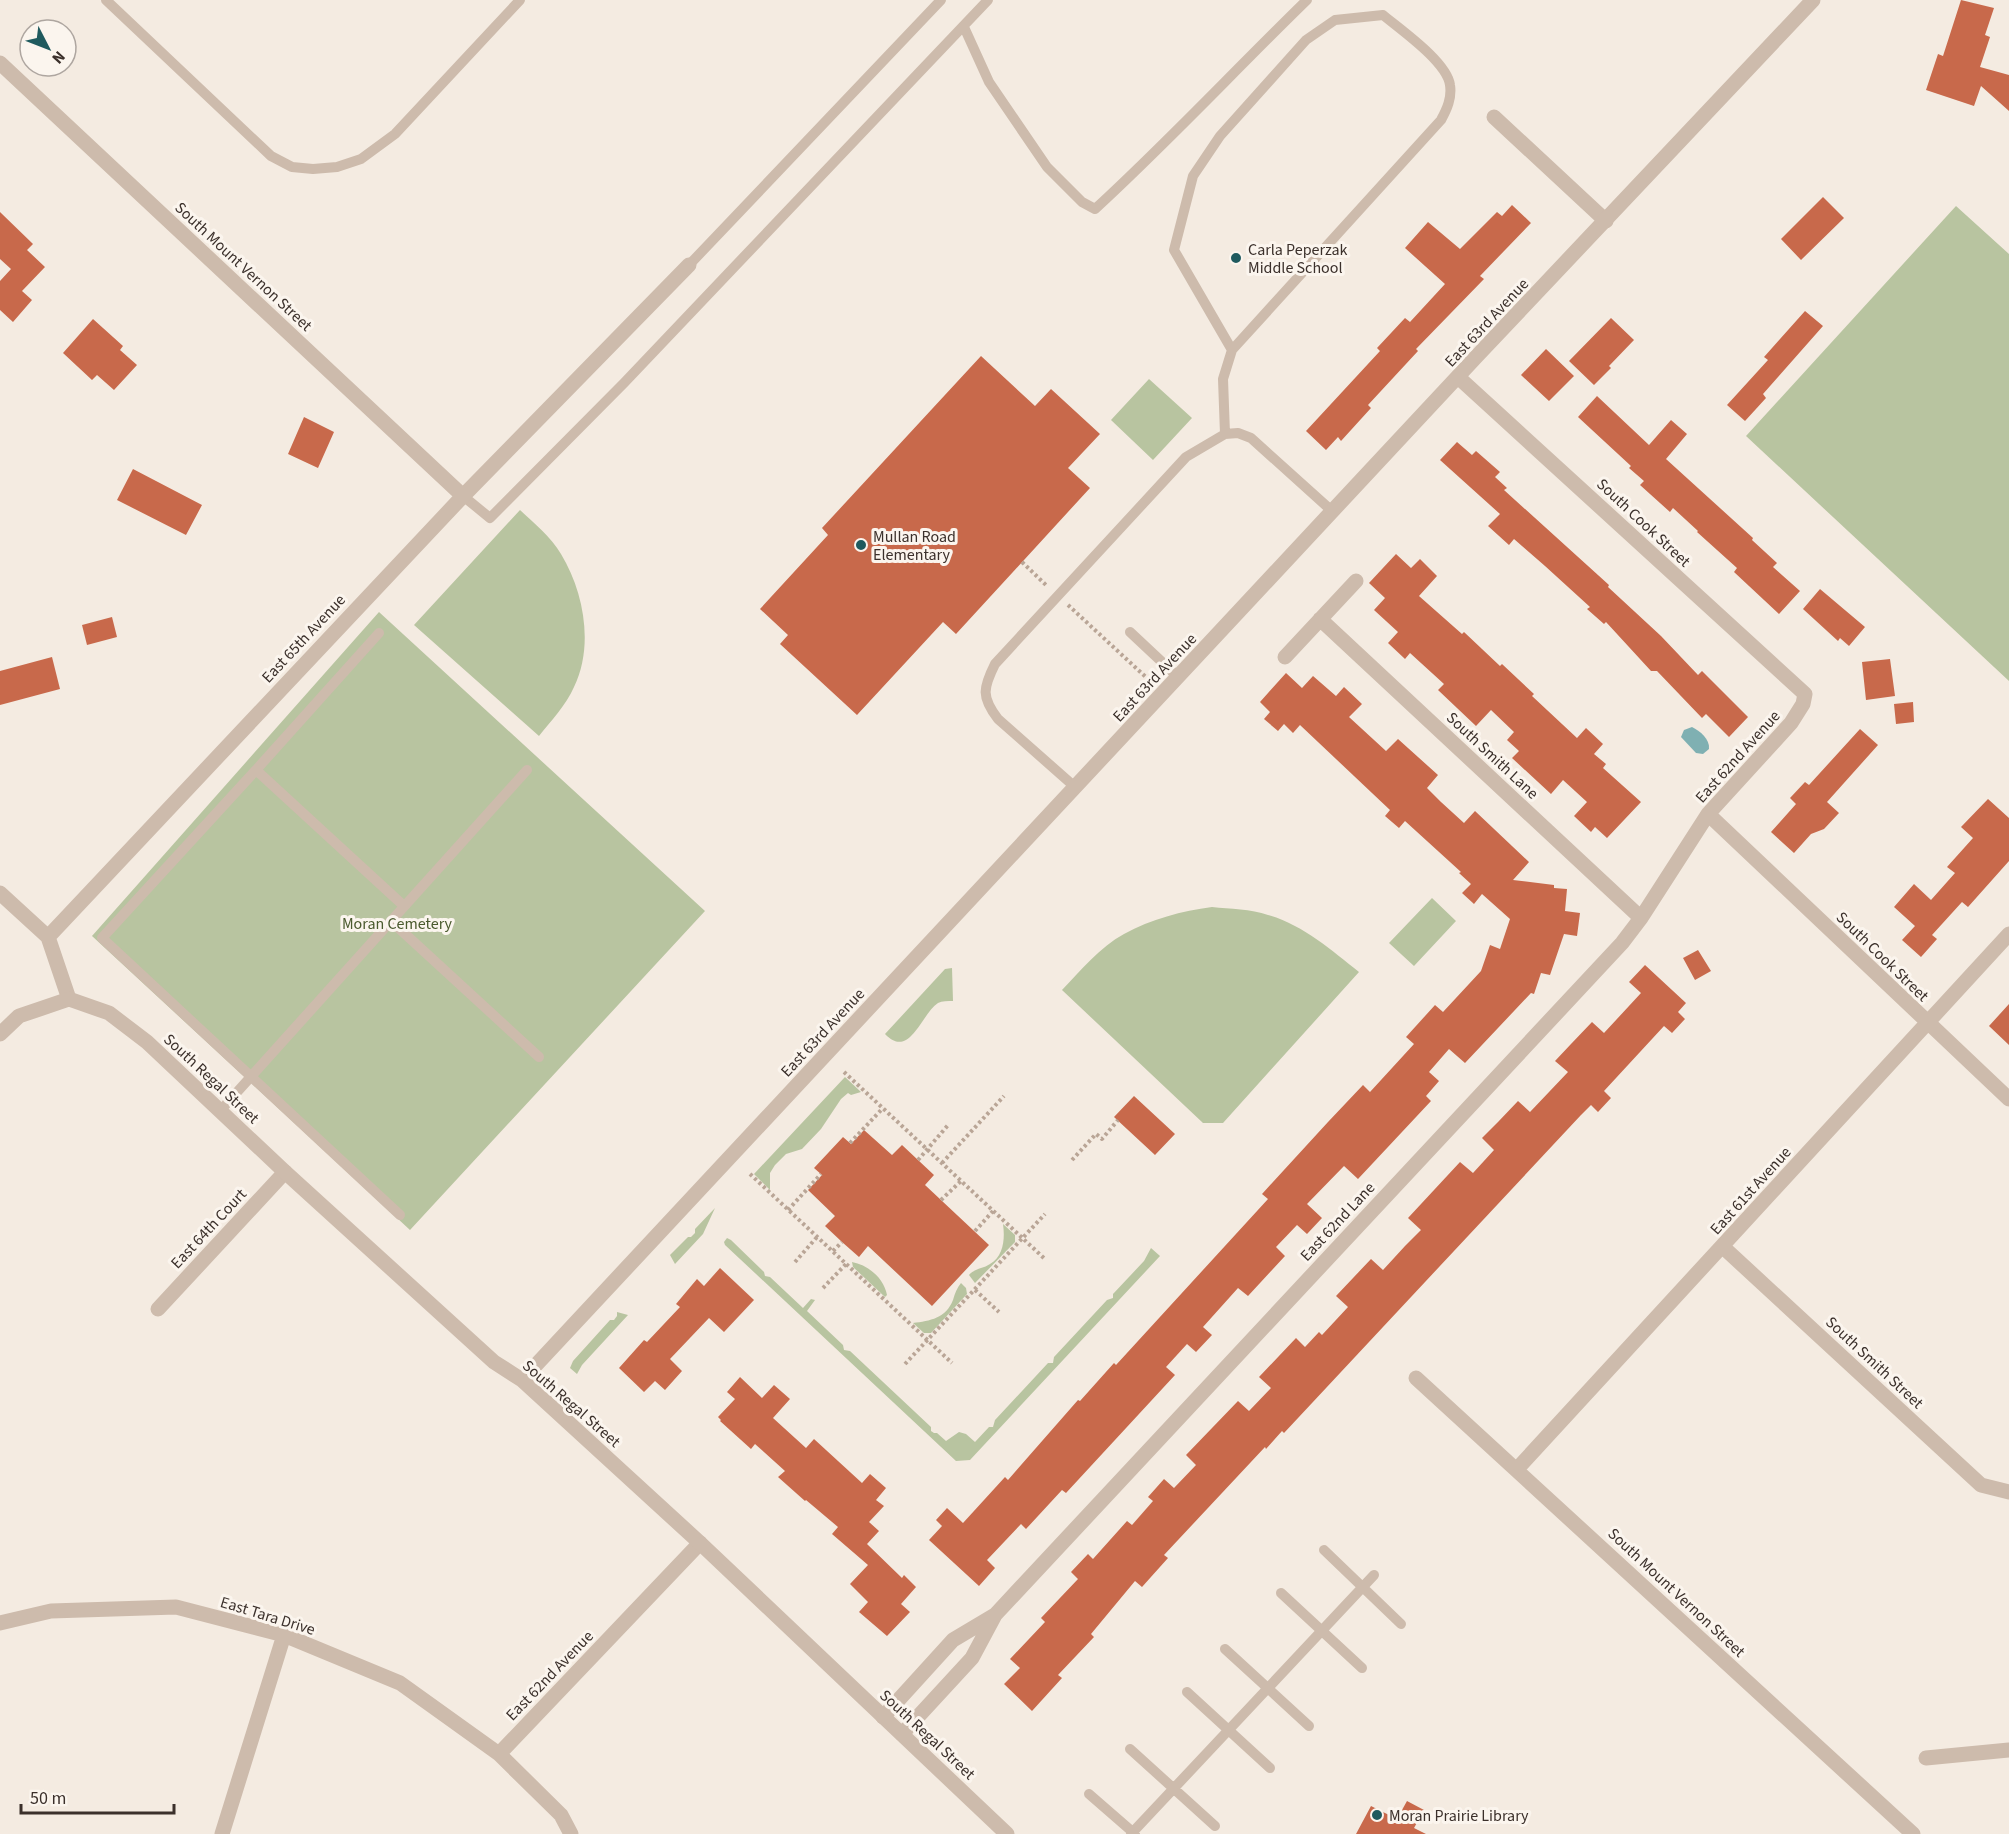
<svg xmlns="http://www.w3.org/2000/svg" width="2009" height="1834" viewBox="0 0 2009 1834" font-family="'Source Sans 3',sans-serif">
	<rect width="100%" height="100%" fill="#f4ebe1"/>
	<path fill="#b8c4a0" d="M1956,206L2009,254V681L1746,436Z
		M1149,379L1192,418L1153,460L1111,420Z
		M520,510C534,523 551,537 561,554C584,592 594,646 574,687C566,705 551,721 539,736L414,625Z
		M379,612L705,911L410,1230L92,936Z
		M1432,898L1456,921L1414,966L1389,943Z
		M1212,907C1230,909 1251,909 1268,915C1303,925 1331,950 1359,972L1223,1123H1203L1062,990C1081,970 1100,947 1124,934C1151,919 1182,911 1212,907Z
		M952,968L953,1001C948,1001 942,1001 938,1003C921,1014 910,1060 885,1034L945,969Z
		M845,1077L861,1092L851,1095L848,1093L841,1099L821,1129L802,1149L786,1154L775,1165L770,1173V1190L754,1174Z
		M715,1208L703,1234L675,1264L670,1255L688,1237H691L695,1233V1229Z
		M1003,1224L1015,1235V1242L975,1283L969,1275C975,1268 983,1269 990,1264C1004,1256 1005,1238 1003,1224Z
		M727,1238L731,1240L764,1272L765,1276L770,1277L803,1308L811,1299L815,1300L807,1311L843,1345L844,1350L850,1351L931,1427V1431L934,1433H937L946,1441L959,1432L966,1434L975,1442L989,1427H993L995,1420L1048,1363H1053L1054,1357L1107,1300L1113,1298V1294L1144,1261L1151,1248L1160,1256L970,1460L956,1461L725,1245L724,1242Z
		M852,1262C868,1265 884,1278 887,1295L885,1297L853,1267Z
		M961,1283L966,1288L967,1294L931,1333H924L913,1323C930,1321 946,1318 953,1300C955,1293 957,1288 961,1283Z
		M617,1312L628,1315L582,1365L577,1374L570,1368L573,1361L610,1320H614L617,1316Z"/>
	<path fill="#7fb0b2" d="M1692,727C1700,731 1710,739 1709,749L1703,754L1696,753L1681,737L1684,730Z"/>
	<path fill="#c8694b" d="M1961,0L1994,8L1985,35L1990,37L1980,67L2009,75V111L1981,86L1974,106L1926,90L1938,54L1943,56Z
		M1823,197L1844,218L1801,260L1781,239Z
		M1512,205L1531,223L1480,276L1484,279L1416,349L1418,351L1368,405L1371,408L1341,441L1338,437L1326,450L1306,431L1380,351L1377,348L1405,318L1410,322L1445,284L1405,248L1428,222L1460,249L1497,212L1502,216Z
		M0,212L33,244L27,250L45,267L22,291L32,300L13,322L0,310V281L11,269L0,259Z
		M1805,311L1823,326L1763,394L1766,398L1745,421L1727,405L1768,360L1764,357Z
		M1611,318L1634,340L1609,366L1611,368L1594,385L1569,361Z
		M93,319L123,346L120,350L137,365L114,390L97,375L92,380L63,353Z
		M1546,349L1574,376L1549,401L1521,375Z
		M981,356L1035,406L1051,389L1100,434L1068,468L1090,488L956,634L943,622L857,715L780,644L788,635L760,609L828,535L822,528Z
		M1597,396L1649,445L1671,420L1687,434L1666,459L1753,538L1752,540L1777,563L1773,567L1800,591L1779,614L1734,572L1737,568L1697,532L1698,531L1673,508L1670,512L1640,485L1644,481L1629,468L1631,466L1578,417Z
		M304,417L334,432L318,468L288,454Z
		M1457,442L1472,455L1476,451L1500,472L1495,477L1507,488L1504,490L1609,585L1608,587L1661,636L1698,675L1702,671L1748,717L1729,737L1706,714L1702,718L1657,671H1651L1606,622L1604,624L1587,609L1590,607L1545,566L1514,539L1509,545L1488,526L1500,514L1440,460Z
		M133,469L202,505L186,535L117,500Z
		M1396,554L1411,568L1420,559L1437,576L1419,596L1462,634L1464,632L1500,666L1502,664L1534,694L1532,696L1577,738L1586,728L1603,744L1594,754L1606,764L1603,768L1641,802L1607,838L1595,827L1591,832L1574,816L1587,802L1563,780L1551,794L1512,758L1519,751L1507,740L1514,732L1491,710L1476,726L1438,690L1444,684L1410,653L1405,659L1388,643L1398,632L1374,610L1385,598L1369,583Z
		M1820,589L1865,627L1849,646L1840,638L1838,641L1803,609Z
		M112,617L117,637L87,645L82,625Z
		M52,657L60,689L0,705V671Z
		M1890,659L1895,696L1866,700L1862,662Z
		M1286,673L1302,688L1313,676L1336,696L1344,687L1362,704L1349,717L1386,751L1398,739L1438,775L1427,788L1441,802L1464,823L1475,811L1529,862L1513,880L1554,885V888L1567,889L1565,911L1580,913L1577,936L1564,934L1550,975L1541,973L1534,994L1531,993L1465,1063L1449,1049L1429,1072L1439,1081L1426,1096L1431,1101L1358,1179L1344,1166L1307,1204L1322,1218L1307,1234L1297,1225L1276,1247L1285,1256L1248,1296L1238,1288L1203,1327L1212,1335L1196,1352L1187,1344L1166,1367L1175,1375L1066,1493L1062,1490L1026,1529L1021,1524L987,1560L995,1568L979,1586L929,1540L942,1526L936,1520L947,1508L963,1523L1005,1477L1008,1480L1078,1400L1080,1401L1114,1363L1116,1365L1268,1199L1262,1194L1328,1122L1363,1085L1370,1092L1414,1044L1406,1037L1435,1005L1443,1012L1481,971L1490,945L1500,949L1510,919L1482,894L1474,904L1462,893L1471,884L1459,873L1461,872L1405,821L1399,828L1385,816L1390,810L1300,725L1293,733L1284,724L1278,731L1264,719L1270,712L1260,702Z
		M1913,702L1914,722L1896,724L1894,704Z
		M1860,729L1878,745L1827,802L1839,813L1824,829L1811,834L1794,853L1771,832L1796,804L1790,798L1805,782L1809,785Z
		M1988,799L2009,818V861L1968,907L1962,902L1932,935L1937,939L1921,957L1902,940L1915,926L1894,907L1914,884L1931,900L1955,873L1947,867L1973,838L1961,827Z
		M1698,950L1711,971L1695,980L1683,958Z
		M1645,965L1686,1003L1678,1012L1685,1019L1672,1033L1664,1026L1604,1091L1611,1098L1598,1112L1591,1105L1581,1115L1284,1433L1282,1431L1266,1449L1265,1447L1164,1555L1168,1558L1142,1587L1135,1581L1091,1634L1094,1637L1058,1675L1062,1678L1032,1711L1004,1684L1020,1668L1010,1659L1045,1622L1041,1618L1078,1579L1071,1572L1088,1554L1093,1559L1127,1521L1132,1525L1153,1501L1148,1497L1164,1479L1174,1488L1196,1465L1186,1455L1238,1401L1249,1411L1271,1388L1259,1377L1296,1338L1305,1347L1319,1332L1322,1335L1348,1307L1336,1296L1371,1259L1383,1270L1405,1246L1421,1230L1408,1218L1460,1162L1473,1173L1494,1150L1482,1138L1498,1122L1518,1101L1530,1112L1568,1072L1555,1061L1571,1044L1592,1022L1604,1033L1641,993L1629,982Z
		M2009,1004V1045L1989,1026Z
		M1134,1096L1175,1134L1155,1155L1114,1117Z
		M864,1130L892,1155L902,1145L934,1175L925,1185L989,1245L932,1306L868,1246L859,1257L842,1242L825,1226L835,1216L808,1190L822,1175L814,1168L843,1137L851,1144Z
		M720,1268L754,1300L724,1332L709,1318L670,1359L682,1371L665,1390L655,1381L644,1392L619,1368L644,1340L647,1342L680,1307L676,1304L697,1279L704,1286Z
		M740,1377L762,1398L774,1385L790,1399L773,1418L806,1448L814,1439L862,1483L870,1474L886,1488L876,1500L884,1506L869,1522L879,1531L867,1544L902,1578L904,1575L916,1587L901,1604L910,1612L887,1636L859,1612L868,1602L850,1584L868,1565L832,1534L838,1527L806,1500L805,1501L778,1477L785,1471L755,1444L751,1449L720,1421L721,1420L718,1417L735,1399L727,1392Z
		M1407,1801L1424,1810L1414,1828L1426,1834H1356L1371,1806L1397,1819Z"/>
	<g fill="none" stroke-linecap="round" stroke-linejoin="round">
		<path stroke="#b9a596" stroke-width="4" stroke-dasharray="3 3" stroke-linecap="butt" d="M1022,562L1047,586
			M1068,605L1149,680
			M844,1072L1046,1260
			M850,1143L883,1108
			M918,1160L949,1124
			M1072,1160L1096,1134L1102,1139L1118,1120
			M942,1163L1004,1096
			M750,1174L952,1363
			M941,1200L961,1181
			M788,1210L821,1174
			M975,1231L993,1211
			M833,1251L842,1242
			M795,1262L817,1237
			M823,1288L846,1264
			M975,1290L999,1312
			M905,1364L1045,1214"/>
		<path stroke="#cdbbac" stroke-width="10" d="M106,0L271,156L292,167L313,169L337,167L361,159L395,134L520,0
			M964,27L989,82L1047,167L1082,202L1095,209C1168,142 1236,69 1307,0
			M689,265L941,0
			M1225,434L1223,379L1232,350L1441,120C1447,109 1452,98 1450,85C1447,62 1401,30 1383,15L1335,20L1306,40L1220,136L1193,176L1174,250L1232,350
			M463,496L490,518L624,383L988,0
			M1130,632L1178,677
			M379,633L256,770L404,906
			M256,770L102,938L400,1215
			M1075,787L998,719C981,697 983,688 995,664L1186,457L1225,434L1238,433L1251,438L1332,511
			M391,921L539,1057
			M220,1111L527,770
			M1324,1550L1401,1624
			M1281,1593L1362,1668
			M1225,1649L1309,1726
			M1187,1692L1270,1768
			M1130,1749L1215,1826
			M1089,1794L1135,1834
			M1131,1834L1374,1575"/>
		<path stroke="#cdbbac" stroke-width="15" d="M0,63L463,496
			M1494,117L1606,221
			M1320,619L1641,918
			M1285,657L1356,581
			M1708,814L2009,1099
			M0,893L48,937
			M69,999L48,937L463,496L689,265
			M1723,1247L1981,1485L2009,1492
			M158,1309L285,1172
			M1416,1378L1913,1834
			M1517,1469L2009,934
			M0,1623L51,1611L176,1607L284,1635L400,1683L499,1754L561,1815L571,1834
			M883,1717L953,1640L995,1615
			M902,1734L972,1658L995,1615L1622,943L1641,918L1708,814L1791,723L1803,704L1805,694L1458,377
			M499,1754L700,1543
			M1926,1758L2009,1750
			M222,1834L284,1635"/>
		<path stroke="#cdbbac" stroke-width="15" d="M0,1034L19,1016L69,999L109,1013L147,1042L285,1172L494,1362L522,1380L700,1543L1007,1834
			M522,1380L1476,357L1813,0"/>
	</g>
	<g fill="#1f5a5e" stroke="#fbf5ee" stroke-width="2">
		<circle cx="1236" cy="258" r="6"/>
		<circle cx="861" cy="545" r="6"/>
		<circle cx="1377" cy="1815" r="6"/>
	</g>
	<g text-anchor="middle" stroke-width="6" stroke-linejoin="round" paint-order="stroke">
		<g font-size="16" fill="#3b302b" stroke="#fbf5ee" text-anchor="start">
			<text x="1248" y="255">Carla Peperzak<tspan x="1248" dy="18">Middle School</tspan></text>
			<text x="873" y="542">Mullan Road<tspan x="873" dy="18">Elementary</tspan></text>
			<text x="1389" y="1821">Moran Prairie Library</text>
		</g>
		<g font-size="16" fill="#3b302b" stroke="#fbf5ee">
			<text transform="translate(244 266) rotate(43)" y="6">South Mount Vernon Street</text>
			<text transform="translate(1486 322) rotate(-47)" y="6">East 63rd Avenue</text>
			<text transform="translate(1644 522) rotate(43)" y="6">South Cook Street</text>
			<text transform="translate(303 638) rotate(-47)" y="6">East 65th Avenue</text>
			<text transform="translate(1154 677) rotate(-47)" y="6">East 63rd Avenue</text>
			<text transform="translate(1493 755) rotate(43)" y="6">South Smith Lane</text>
			<text transform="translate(1737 756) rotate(-48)" y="6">East 62nd Avenue</text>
			<text transform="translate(1883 956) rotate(44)" y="6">South Cook Street</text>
			<text transform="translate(822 1032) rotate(-47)" y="6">East 63rd Avenue</text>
			<text transform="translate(212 1078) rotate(43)" y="6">South Regal Street</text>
			<text transform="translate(1750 1190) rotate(-48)" y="6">East 61st Avenue</text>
			<text transform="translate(1337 1221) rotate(-47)" y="6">East 62nd Lane</text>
			<text transform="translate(208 1228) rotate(-47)" y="6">East 64th Court</text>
			<text transform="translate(1875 1362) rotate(43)" y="6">South Smith Street</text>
			<text transform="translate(572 1403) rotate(41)" y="6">South Regal Street</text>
			<text transform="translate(1677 1592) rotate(43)" y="6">South Mount Vernon Street</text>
			<text transform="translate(268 1615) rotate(17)" y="6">East Tara Drive</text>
			<text transform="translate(549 1675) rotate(-46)" y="6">East 62nd Avenue</text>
			<text transform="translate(928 1734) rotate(43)" y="6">South Regal Street</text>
		</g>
		<g font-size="16" fill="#4a5a2e" stroke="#fbf5ee">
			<text x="397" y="929">Moran Cemetery</text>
		</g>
	</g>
	<g transform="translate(48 48) rotate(132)"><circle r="28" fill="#fbf5ee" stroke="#aea6a0" stroke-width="1.5"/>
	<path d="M0-4.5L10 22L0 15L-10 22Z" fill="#1f5a5e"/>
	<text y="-9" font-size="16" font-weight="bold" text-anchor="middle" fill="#3b302b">N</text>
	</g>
	<path d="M21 1804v9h153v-9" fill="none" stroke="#3b302b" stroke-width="3"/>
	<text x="30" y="1804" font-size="18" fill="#3b302b" stroke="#fbf5ee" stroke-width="4.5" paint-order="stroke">50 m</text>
</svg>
